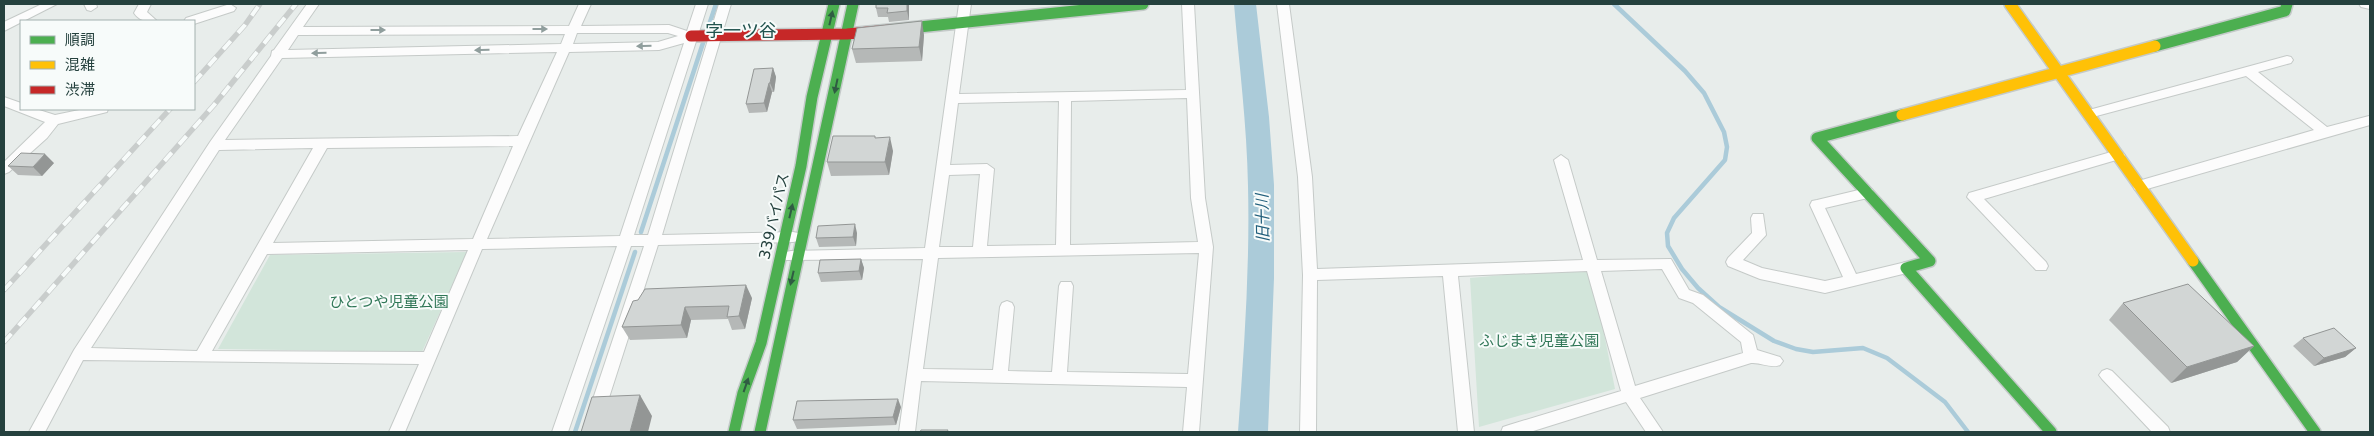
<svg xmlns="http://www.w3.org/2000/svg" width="2374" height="436" viewBox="0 0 2374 436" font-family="'DejaVu Sans','Noto Sans JP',sans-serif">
	<rect width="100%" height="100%" fill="#e8edeb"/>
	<path fill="#d2e5da" d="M467,252L422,352L218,349L270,255Z
		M1591,267L1615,389L1479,427L1470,278Z"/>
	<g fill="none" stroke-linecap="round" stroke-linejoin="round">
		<path stroke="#abcbd9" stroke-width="4.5" d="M1614,4L1685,71L1704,93L1724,132L1727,147L1725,160L1674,218L1667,233L1668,246L1682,269L1698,288L1719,307L1774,341L1796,349L1813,352L1863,348L1887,358L1945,402L1968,432
			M708,28L716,4
			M641,232L703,43
			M575,432L635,252"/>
		<path fill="#abcbd9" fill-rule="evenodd" d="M1234,4H1256L1269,117L1274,185V278L1268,432H1238C1244,350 1250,268 1248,186C1247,125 1239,64 1234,4Z"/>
		<g stroke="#c5cac8" stroke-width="2">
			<path id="street" d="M42,4H57L4,31V22Z
				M84,4H96L97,7L91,11L87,10Z
				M139,4H151L147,12L157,21C147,21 140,22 134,13Z
				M230,4L236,8L234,11L194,24V21H184L186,18Z
				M307,4H319L303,27L569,26L579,4H591L581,26L669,25L687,31L696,4H708L634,235H648L719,4H731L662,235L793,232L798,233L800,237L798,241L793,242L658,245L598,432H582L644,246H631L568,432H552L617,246L482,249L405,432H389L419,364L83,360L45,432H29L74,350L210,142L271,56L272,51L274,50ZM577,33H668L678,36L658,42L573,44ZM565,34L561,44L288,50L298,35ZM684,43L620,236L487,239L569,52L659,50ZM557,52L518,136L225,140L282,58ZM513,146L473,239L273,243L327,148ZM313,148L197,351L91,348L219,150ZM468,250L424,352L212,351L267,254Z
				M959,4H971L959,94L1186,90L1182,4H1194L1205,198L1213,247L1199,432H1183L1187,387L921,381L915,432H899L923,259L786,260L784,256L786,252L791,251L925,248ZM1187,98L1191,198L1198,242L1070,245L1071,101ZM1059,101L1056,245L987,246L994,169L987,164L950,165L958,103ZM980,174L973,247H939L949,175ZM1199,253L1188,374L1067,372L1073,286L1071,282H1061L1059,286L1052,372L1008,371L1014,307L1012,303L1007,301L1002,303L1000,307L993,370L923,369L938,258Z
				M1277,4H1289L1312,177L1317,269L1583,260L1554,160L1561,155L1568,160L1597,260L1671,259L1689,290L1703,295L1753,335L1757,350L1780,357L1783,361L1780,365C1771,369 1761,362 1751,363L1640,398L1663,432H1646L1626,402L1530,432H1501L1503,427L1509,425L1621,391L1587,271L1458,276L1474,432H1458L1443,276L1317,280L1316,432H1300L1303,275L1298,177ZM1662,269L1679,298L1693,303L1741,342L1743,353L1635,386L1601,271Z
				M2359,4H2370V9L2361,7Z
				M2287,56L2291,57L2293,60L2291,63L2258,72L2327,127L2369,116L2370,125L2140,191L2135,190L2133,186L2135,182L2314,130L2246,76L2089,118L2083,114L2089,110Z
				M4,97L21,103V109H36L55,115L84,109H108L107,112L58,124L47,138L9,172L4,174V162L45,122L4,106Z
				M2118,150L2125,155L2123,158L1984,199L2046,262L2048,266L2046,270H2036L1967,197L1969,193Z
				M1867,188L1872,189L1874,193L1872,197L1825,208L1856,274L1906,262L1911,264L1913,268L1911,272L1825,293L1760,279L1728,266L1726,262L1728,258L1752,233L1751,218L1753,214H1763L1766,235L1743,260L1762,268L1825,281L1843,277L1810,205L1812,201L1817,200Z
				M2107,369L2112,371L2168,427L2170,432H2152L2102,379L2099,375L2102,371Z"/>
		</g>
		<g stroke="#c4cac9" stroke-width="14">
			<path id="fast" d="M890,30L1143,4
				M2155,46L2285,11L2287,4
				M1902,115L1817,138L1930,261L1906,268L2051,432
				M2193,261L2315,432
				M734,432L743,393L761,343L801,166L812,97L834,4
				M760,432L853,4"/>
		</g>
		<g stroke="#c4cac9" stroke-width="14">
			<path id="slow" d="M2010,4L2193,261
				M1902,115L2155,46"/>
		</g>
		<g stroke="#c4cac9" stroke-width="14">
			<path id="jam" d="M691,36L847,34L890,30"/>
		</g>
		<use href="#street" fill="#fcfcfc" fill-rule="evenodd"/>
		<use href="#fast" stroke="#4caf50" stroke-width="11"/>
		<use href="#slow" stroke="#ffc107" stroke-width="11"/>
		<use href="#jam" stroke="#c62828" stroke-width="11"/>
		<g stroke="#c9cdcc" stroke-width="5.5">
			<path id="rail" d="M194,82L245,25L260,4
				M4,290L170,109
				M4,342L214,105L296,4"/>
		</g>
		<use href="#rail" stroke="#f7fbfa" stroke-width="4" stroke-dasharray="11" stroke-linecap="butt"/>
	</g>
	<path fill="#b5b8b7" d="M909,4V20L889,22L888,17H878L876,8Z
		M924,35L922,61L856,63L852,49Z
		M773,68L776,77L774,92H772L767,112L749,113L746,104Z
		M875,138L893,151L889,175L831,176L827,162Z
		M54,163L42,176L18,175L8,166Z
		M857,233L856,246L819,247L816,238Z
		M861,259L864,268L862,280L821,282L818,273Z
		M752,298L745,329L732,330L728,319L691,320L687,338L630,340L622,327L633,301Z
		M2123,303L2254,346L2237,362L2171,383L2109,320Z
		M2303,338L2356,348L2345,357L2314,366L2293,346Z
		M901,407L896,425L797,429L793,420Z"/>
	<path fill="#939695" d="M907,4H909V20L907,11Z
		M922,21L924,35L922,61L919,47Z
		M773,68L776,77L774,92L770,83Z
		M769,83L772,92L767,112L764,103Z
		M890,137L893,151L889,175L885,162Z
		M45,154L54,163L42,176L33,167Z
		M855,224L857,233L856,246L853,237Z
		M861,259L864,268L862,280L859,271Z
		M746,285L752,298L745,329L739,316Z
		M685,307L691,320L687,338L681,325Z
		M2254,346L2237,362L2171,383L2187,367Z
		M2356,348L2345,357L2314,366L2324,358Z
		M640,395L652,416L648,432H630Z
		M898,399L901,407L896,425L893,417Z"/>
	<path fill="#d2d6d5" stroke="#939695" d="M876,4H907V11L887,13L888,8H876Z
		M922,21L919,47L852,49L857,28Z
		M773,68L770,83H769L764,103L746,104L754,69Z
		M833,136H875V138L890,137L885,162H827Z
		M21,153L45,154L33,167L8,166Z
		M855,224L853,237L816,238L818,226Z
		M861,259L859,271L818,273L820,260Z
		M2188,284L2254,346L2187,367L2123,303Z
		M746,285L739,316L727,317L729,306L685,307L681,325L622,327L633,301L638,300L645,289Z
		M2334,328L2356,348L2324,358L2303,338Z
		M640,395L630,432H581L592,397Z
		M898,399L893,417L793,420L797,401Z
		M921,430H948L947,432H920Z"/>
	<defs><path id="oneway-solid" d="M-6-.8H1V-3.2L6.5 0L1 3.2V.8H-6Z" transform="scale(1.25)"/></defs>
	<g fill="#2f5c42">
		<use href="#oneway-solid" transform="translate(831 18) rotate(-77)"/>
		<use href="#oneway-solid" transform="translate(836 86) rotate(102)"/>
		<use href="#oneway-solid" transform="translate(791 211) rotate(-77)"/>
		<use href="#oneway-solid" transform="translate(792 278) rotate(103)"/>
		<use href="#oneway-solid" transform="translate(746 385) rotate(-71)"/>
	</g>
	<g fill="#909e9d">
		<use href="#oneway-solid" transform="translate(540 29)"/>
		<use href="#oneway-solid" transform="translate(378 30)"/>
		<use href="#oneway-solid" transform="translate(644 46) rotate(178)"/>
		<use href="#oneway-solid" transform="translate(482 50) rotate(179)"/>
		<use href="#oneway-solid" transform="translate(319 53) rotate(179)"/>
	</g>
	<g text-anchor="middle" stroke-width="4" stroke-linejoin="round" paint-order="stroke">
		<g font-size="15" fill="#25413e" stroke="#f7fbfa">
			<text transform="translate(774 216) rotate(-77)" y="5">339バイパス</text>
		</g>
		<g font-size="15" fill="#307757" stroke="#f7fbfa">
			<text x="389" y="307">ひとつや児童公園</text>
			<text x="1539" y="346">ふじまき児童公園</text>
		</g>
		<g font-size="16" font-style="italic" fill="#205e7b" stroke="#f7fbfa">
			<text transform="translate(1262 218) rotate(-91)" y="6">旧十川</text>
		</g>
		<g font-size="18" fill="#21534e" stroke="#f7fbfa">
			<text x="741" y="37">字一ツ谷</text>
		</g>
	</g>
	<rect width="2374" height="436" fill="none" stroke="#25413e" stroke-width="10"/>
	<rect x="20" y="20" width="175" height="90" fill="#f7fbfa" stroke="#a3b1af"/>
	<rect x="30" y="36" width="25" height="8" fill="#4caf50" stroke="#a3b1af"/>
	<text x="65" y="45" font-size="15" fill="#25413e">順調</text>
	<rect x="30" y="61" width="25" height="8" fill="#ffc107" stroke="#a3b1af"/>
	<text x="65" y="70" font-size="15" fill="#25413e">混雑</text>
	<rect x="30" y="86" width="25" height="8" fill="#c62828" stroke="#a3b1af"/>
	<text x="65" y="95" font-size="15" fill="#25413e">渋滞</text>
</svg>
